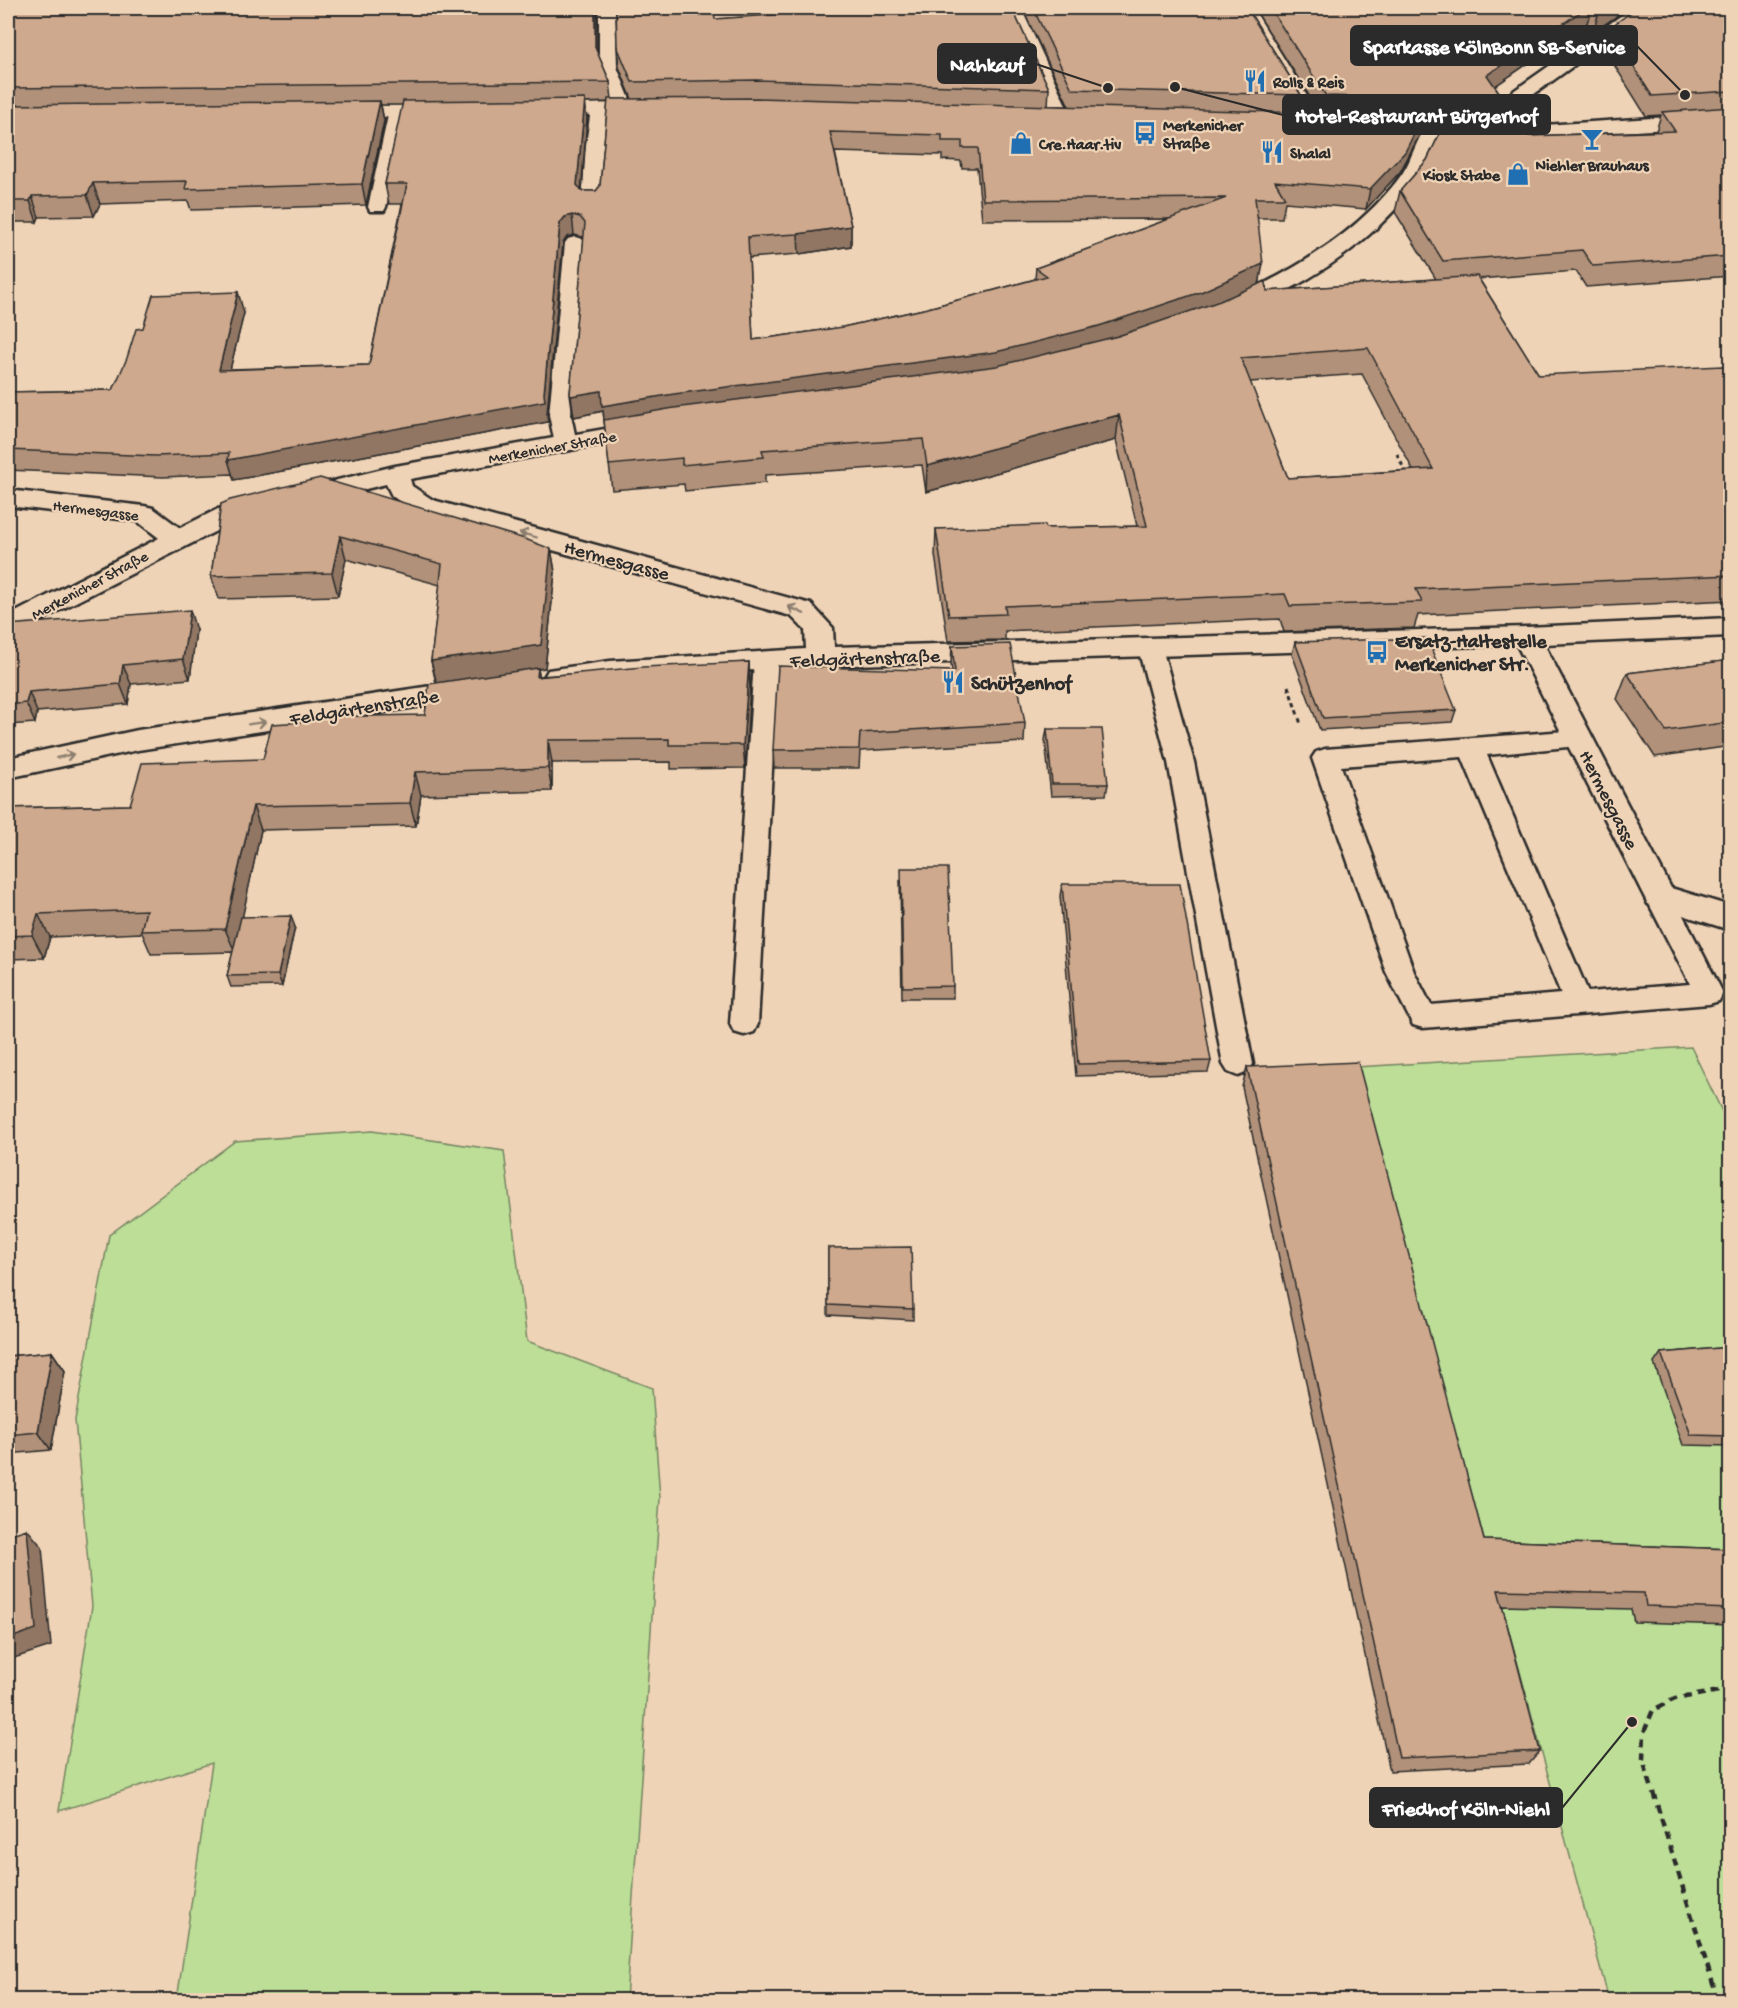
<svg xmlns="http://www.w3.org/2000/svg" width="1738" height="2008" viewBox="0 0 1738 2008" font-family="'Gochi Hand',sans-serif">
	<rect width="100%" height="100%" fill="#efd3b6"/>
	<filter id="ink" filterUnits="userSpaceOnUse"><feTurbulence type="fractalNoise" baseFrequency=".0167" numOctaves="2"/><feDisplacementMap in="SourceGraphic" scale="12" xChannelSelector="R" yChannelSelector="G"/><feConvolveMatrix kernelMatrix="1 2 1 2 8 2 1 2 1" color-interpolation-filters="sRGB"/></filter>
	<g filter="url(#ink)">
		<path fill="#bcde97" stroke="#748461" stroke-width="1.5" d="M1691,1047L1730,1128V2000H1609L1356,1067Z
			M372,1131L504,1151L527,1341L652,1388L660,1498L626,2000H177L212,1763L59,1811L92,1606L75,1420L109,1235L235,1141Z"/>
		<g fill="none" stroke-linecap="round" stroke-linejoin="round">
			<g stroke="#2b2b2b" stroke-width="5">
				<path id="service" d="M599,8H615L617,67L634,109L631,113H619L599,67Z
					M1005,8H1021L1072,118L1069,122H1057L1054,118Z
					M600,104L606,105L609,109L603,152L600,205L598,209H584L582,205L585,152L591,109L594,105Z
					M398,106L404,107L407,111L386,207L384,211H370L368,207L389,111L392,107Z
					M575,237L582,239L585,243L571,415L577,444L574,449L566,451L558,449L555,444L549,415L565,243L568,239Z
					M1150,640L1159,642L1162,648L1194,762L1253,1064L1248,1072L1238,1076L1228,1072L1223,1064L1168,762L1138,648L1141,642Z
					M766,653L775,655L778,661L758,1024L754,1032L744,1035L734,1032L730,1024L754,661L757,655Z
					M1579,730L1588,733L1592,739L1588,745L1487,755L1588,992L1690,984L1645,896L1649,889L1659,886L1669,889L1673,896L1723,993L1719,1001L1709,1004L1423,1028L1413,1025L1386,972L1312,758L1316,752L1325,749ZM1462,757L1561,994L1431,1005L1414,972L1341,766Z"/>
			</g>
			<g stroke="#2b2b2b" stroke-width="5">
				<path id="minor" d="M1235,8H1253L1324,124L1321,128L1314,130L1307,128Z
					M1632,8H1654L1530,97L1554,131L1551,135L1544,137L1537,135L1509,96L1512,92Z
					M1434,123L1441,125L1444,129C1437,145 1431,164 1421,178C1381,233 1322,277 1260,303C1248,309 1236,316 1222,313L1218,308L1222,303C1288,275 1359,234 1402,174C1412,159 1416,140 1427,125Z
					M650,421L659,424L663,429L659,434L410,479L412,486L433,500L811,604L833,628L834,647L1526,627L1730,618V636L1544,644L1671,888L1730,906V930L1648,904L1517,645L821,666L610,679L558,687L548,684L544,677L548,670L610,661L806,649L805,630L791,616L415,512L392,496L386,484L236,521L56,612L18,634L8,637V616L159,538L137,521L8,506V490L144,506L153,508L180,528L218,509L395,466Z
					M471,680L481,683L485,690L481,697L138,750L8,778V758L138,730Z"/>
			</g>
			<g stroke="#2b2b2b" stroke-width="5">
				<path id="tertiary" d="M651,103L658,105L661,109L658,113L540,116L533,114L530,110L533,106L540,104Z
					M447,105L454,107L457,111L454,115L339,118L332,116L329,112L332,108L339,106Z
					M1730,113V125L1544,137L1377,132L1370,130L1367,126L1370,122L1377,120L1544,125Z"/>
			</g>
			<path stroke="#2b2b2b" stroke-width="3" stroke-dasharray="4.5 4" stroke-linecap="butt" d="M1397,454L1406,473
				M1288,686L1301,724"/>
			<path stroke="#2b2b2b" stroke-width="4.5" stroke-dasharray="8 6" stroke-linecap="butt" d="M1718,2000L1643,1760L1644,1732L1653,1710L1675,1699L1730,1689"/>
			<use href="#service" fill="#efd3b6" fill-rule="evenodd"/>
			<use href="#minor" fill="#efd3b6" fill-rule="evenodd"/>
			<use href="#tertiary" fill="#efd3b6" fill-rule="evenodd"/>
		</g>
		<path fill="#b19179" stroke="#2b2b2b" stroke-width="1.5" fill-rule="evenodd" d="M8,8H597V52L610,82L612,99H632L619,67L617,46L715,19L820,12L819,8H1012L1049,89L1048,106H1069L1022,8H1247L1301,95L1298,113H1320L1254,8H1629L1593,32L1587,23L1495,86L1505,101L1501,117L1529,136L1656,131L1661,115L1646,116L1603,47L1609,28L1731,8V276L1586,287L1576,271L1479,279L1539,375L1731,377V600L1418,615L1414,628L1284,632L1280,619L1005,631V640L948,641L935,555L936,529L1046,528L1137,526L1116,440L926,492L922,465L765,475V483L685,491L684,484L612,490L603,411L574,417L573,415L570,394L584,238L583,237L574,235L567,237L563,243L547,414L548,422L234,480L232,474L163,477L8,470V392L113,390L143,328L244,313L230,369L369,365L402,204H389L385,184L403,105H381L384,121L366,205L191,210L188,201L100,204L94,216L39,217L37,222H8ZM608,102L600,186L596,191H582L587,119L585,103ZM1423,119L1446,120L1427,160L1400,191L1395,212L1436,279L1267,291L1260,283L1257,218H1282L1285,202L1366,209L1400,172L1419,136ZM835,152L942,155V160L961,161L962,168H977L982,220L1169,219L1036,268L1035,279L928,308L843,327L753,340L749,258L799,254L851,246V226ZM1362,374L1413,470L1288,478L1250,382Z
			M221,504L551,549L555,572L545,668L538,669L539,676L749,662L750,686L745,768L671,769V762L552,763V791L421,795L416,826L261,830L242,917L295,927L282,986L231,987L227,976L233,952L151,954L142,933L50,937L44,958L8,959V808L130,805L263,759L303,722L425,715L436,683L431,661L440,585L346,559L338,596L219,599L211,576Z
			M196,630L190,679L131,684L128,704L37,712L35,723L8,725V646L9,647Z
			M1295,642L1456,710L1452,722L1320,730L1292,654Z
			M952,646L1025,723L1024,742L860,751L859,768H774L773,750L952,671L951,664Z
			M1731,660V746L1655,757L1617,699L1627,673Z
			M1047,729L1108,784L1106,795L1051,796L1045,740Z
			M900,880L953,986V998H902Z
			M1062,884L1211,1061L1208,1072L1076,1076L1060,896Z
			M1247,1067L1484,1540L1731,1549V1625L1634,1622L1631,1609L1502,1606L1540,1751L1529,1764L1390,1771L1242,1087Z
			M828,1248L913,1309V1320L828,1315Z
			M1731,1347V1446L1683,1445L1654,1363L1661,1353Z
			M52,1352L65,1371L51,1450L8,1454V1356Z"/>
		<path fill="#907663" stroke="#2b2b2b" stroke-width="1.5" d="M595,8H597V67L595,47Z
			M1586,8H1592L1587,23L1482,95L1487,75Z
			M1606,8H1629L1593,32L1599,12Z
			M585,99L587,119L580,205L577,185Z
			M380,101L384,121L366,205L362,184Z
			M1423,116L1419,136L1400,172L1366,209L1370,189Z
			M93,183L100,204L94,216L87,195Z
			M32,196L39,217L37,222L30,201Z
			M572,215L574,235L567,237L563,243L547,414L548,422L234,480L228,460L544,394L560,223L565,217Z
			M851,226V246L799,254L798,234Z
			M1263,264L1259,285L1198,312L995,373L605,427L603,411L574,417L571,396Z
			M238,292L244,313L225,390L219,370Z
			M1119,415L1116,440L926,492L927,466Z
			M340,536L346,559L338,596L332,573Z
			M551,549L555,572L545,668L538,669L542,692L437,684L431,661Z
			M190,610L196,630L190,679L183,659Z
			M749,662L750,686L745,768L743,745Z
			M123,665L131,684L128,704L120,684Z
			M29,692L37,712L35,723L26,703Z
			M548,740L552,763V791L548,768Z
			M415,772L421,795L416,826L410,803Z
			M253,806L261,830L235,952L225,929Z
			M38,914L50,937L44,958L32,935Z
			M291,916L295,927L282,986L278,975Z
			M52,1352L65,1371L51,1450L38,1432Z
			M27,1529L42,1547L51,1646L8,1660V1639Z"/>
		<path fill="#cea98d" stroke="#2b2b2b" stroke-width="1.5" fill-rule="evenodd" d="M8,8H595V47L610,82L8,88Z
			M616,8H713L715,19L825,11L824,8H1012L1049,89L757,80L632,82L617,46Z
			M1033,8H1247L1301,95L1072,89Z
			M1270,8H1586L1487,75L1505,101L1326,96Z
			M1596,8H1606L1599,12Z
			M1637,8H1731V91L1652,96L1609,28Z
			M757,98L1423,116L1405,152L1370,189L1275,181L1285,198H1255L1263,264L1201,292L1099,326L996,352L674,394L602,406L601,391L571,396L570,394L585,223L580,217L572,215L565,217L560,223L544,394L545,401L228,460L229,453L156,456L8,450V392L113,390L127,358L136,329L143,328L153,295L238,292L219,370L369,365L407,184H385L403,101L585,99L577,185L582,191H596L600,186L608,99ZM830,132L942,135V141H962V148H978L983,200L1226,198L1036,268L1047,276L928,308L843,327L753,340L748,237L798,234L851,226Z
			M380,101L362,184L185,189L187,181L93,183L87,195L32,196L30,201H8V105Z
			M1731,107V256L1593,266L1582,250L1443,261L1400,191L1427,160L1448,116L1517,118L1529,136L1675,131L1662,112Z
			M1477,276L1539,375L1722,366L1731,377V575L1416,589L1422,602L1290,606L1285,594L1005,606L1006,614L949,616L936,529L1045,525L1046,528L1147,526L1119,415L927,466L923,439L762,450L764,457L682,465V458L609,465L604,420L674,408L997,366L1118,336L1220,301L1266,281L1267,291ZM1368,348L1433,469L1288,478L1241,358Z
			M320,478L525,539L551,549L541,645L431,661L442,564L340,536L332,573L211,576L221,504L230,500Z
			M190,610L183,659L123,665L120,684L29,692L26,703L8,705V646L9,647L8,625Z
			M1427,638L1456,710L1323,718L1295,642Z
			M1010,644L1025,723L860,733L859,749L773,750L778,666L955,671L952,646Z
			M1731,660V722L1666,731L1627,673Z
			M749,662L743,745H669V739L548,740V768L415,772L410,803L253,806L225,929L141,931L146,910L38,914L32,935L8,936V808L130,805L142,763L263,759L272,724L303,722L307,717L425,715L429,684L538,668L537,677L643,667Z
			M1047,729H1102L1108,784H1052Z
			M901,868H948L953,986L903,987Z
			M1062,884H1180L1211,1061L1078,1064Z
			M291,916L278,975L227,976L241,917Z
			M1358,1062L1484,1540L1731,1549V1609L1646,1606L1644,1593L1498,1590L1540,1751L1399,1758L1247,1067Z
			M911,1247L913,1309L828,1305V1248Z
			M1731,1347V1436L1691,1435L1661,1353Z
			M52,1352L38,1432L8,1435V1356Z
			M27,1529L36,1629L8,1639V1535Z"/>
		<defs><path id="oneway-shaft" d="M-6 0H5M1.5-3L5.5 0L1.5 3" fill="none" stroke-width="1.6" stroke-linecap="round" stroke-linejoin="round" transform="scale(1.5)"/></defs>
		<g stroke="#8d7f70">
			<use href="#oneway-shaft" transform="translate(528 535) rotate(-165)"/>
			<use href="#oneway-shaft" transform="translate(796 610) rotate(-155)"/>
			<use href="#oneway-shaft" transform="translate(257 723) rotate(-9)"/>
			<use href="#oneway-shaft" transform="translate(65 756) rotate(-12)"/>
		</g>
	</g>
	<defs>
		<g id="restaurant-bare" transform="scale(1.8)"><path d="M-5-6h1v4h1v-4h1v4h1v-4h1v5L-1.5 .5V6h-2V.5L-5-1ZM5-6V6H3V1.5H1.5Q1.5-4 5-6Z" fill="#1f6fb2" stroke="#efd3b6" stroke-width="2.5" paint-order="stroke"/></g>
		<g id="bus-bare" transform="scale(1.8)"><path d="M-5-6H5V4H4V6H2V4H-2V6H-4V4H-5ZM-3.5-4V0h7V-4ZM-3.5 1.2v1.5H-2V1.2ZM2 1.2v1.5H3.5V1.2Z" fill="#1f6fb2" stroke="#efd3b6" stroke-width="2.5" paint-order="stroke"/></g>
		<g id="bar-bare" transform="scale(1.8)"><path d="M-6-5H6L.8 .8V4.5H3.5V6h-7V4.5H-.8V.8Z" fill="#1f6fb2" stroke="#efd3b6" stroke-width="2.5" paint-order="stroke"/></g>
		<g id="shop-bare" transform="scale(1.8)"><path d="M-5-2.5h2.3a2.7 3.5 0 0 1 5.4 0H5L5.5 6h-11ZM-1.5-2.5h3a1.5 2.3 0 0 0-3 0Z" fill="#1f6fb2" stroke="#efd3b6" stroke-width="2.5" paint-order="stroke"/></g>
	</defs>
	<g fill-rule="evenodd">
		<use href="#restaurant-bare" x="1255" y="81"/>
		<use href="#bus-bare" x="1145" y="133"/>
		<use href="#bar-bare" x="1592" y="139"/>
		<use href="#shop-bare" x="1021" y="143"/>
		<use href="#restaurant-bare" x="1272" y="152"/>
		<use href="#shop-bare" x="1518" y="174"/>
		<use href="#bus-bare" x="1377" y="652"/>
		<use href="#restaurant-bare" x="953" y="682"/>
	</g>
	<g text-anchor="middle" stroke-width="4.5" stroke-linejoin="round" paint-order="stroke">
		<g font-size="16" font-weight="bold" fill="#2b2b2b" stroke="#efd3b6" text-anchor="start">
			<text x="1273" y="87">Rolls &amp; Reis</text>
			<text x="1163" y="130">Merkenicher<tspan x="1163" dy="18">Straße</tspan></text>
			<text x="1039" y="149">Cre.Haar.tiv</text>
			<text x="1290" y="158">Shalal</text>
			<text x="1592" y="170" text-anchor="middle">Niehler Brauhaus</text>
			<text x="1500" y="180" text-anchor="end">Kiosk Stabe</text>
		</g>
		<g font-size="16" fill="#2b2b2b" stroke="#efd3b6">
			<text transform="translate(552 446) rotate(-10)" y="6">Merkenicher Straße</text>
			<text transform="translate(96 509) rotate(7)" y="6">Hermesgasse</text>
			<text transform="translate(89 584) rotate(-28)" y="6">Merkenicher Straße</text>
		</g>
		<g font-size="20" fill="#2b2b2b" stroke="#efd3b6">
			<text transform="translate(617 559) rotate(15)" y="7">Hermesgasse</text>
			<text transform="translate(865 657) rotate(-2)" y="7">Feldgärtenstraße</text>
			<text transform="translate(364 706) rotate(-9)" y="7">Feldgärtenstraße</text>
			<text transform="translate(1610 799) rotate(63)" y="7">Hermesgasse</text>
		</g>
		<g font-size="20" font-weight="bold" fill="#2b2b2b" stroke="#efd3b6" text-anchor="start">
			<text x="1395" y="647">Ersatz-Haltestelle<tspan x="1395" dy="23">Merkenicher Str.</tspan></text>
			<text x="971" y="689">Schützenhof</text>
		</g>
	</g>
	<path fill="none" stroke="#2b2b2b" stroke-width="2" d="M1685 95L1637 46M1108 88L1036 64M1175 87L1283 115M1632 1722L1562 1808"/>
	<g fill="#2b2b2b" stroke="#efd3b6" stroke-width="2">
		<circle cx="1685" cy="95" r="6"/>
		<circle cx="1108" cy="88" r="6"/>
		<circle cx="1175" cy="87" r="6"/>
		<circle cx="1632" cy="1722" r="6"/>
	</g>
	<g fill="#2b2b2b" stroke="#2b2b2b" stroke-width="2">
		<rect x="1351" y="26" width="286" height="39" rx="6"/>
		<rect x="938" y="44" width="98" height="39" rx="6"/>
		<rect x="1283" y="95" width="267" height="39" rx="6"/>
		<rect x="1370" y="1788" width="192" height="39" rx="6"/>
	</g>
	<g font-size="21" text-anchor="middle" font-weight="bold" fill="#fff">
		<text x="1494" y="53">Sparkasse KölnBonn SB-Service</text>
		<text x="987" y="71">Nahkauf</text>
		<text x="1416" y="122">Hotel-Restaurant Bürgerhof</text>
		<text x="1466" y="1815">Friedhof Köln-Niehl</text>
	</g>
	<rect width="1738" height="2008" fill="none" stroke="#efd3b6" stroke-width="30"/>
	<rect x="15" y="15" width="1708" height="1978" fill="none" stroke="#2b2b2b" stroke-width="2" filter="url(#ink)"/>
</svg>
